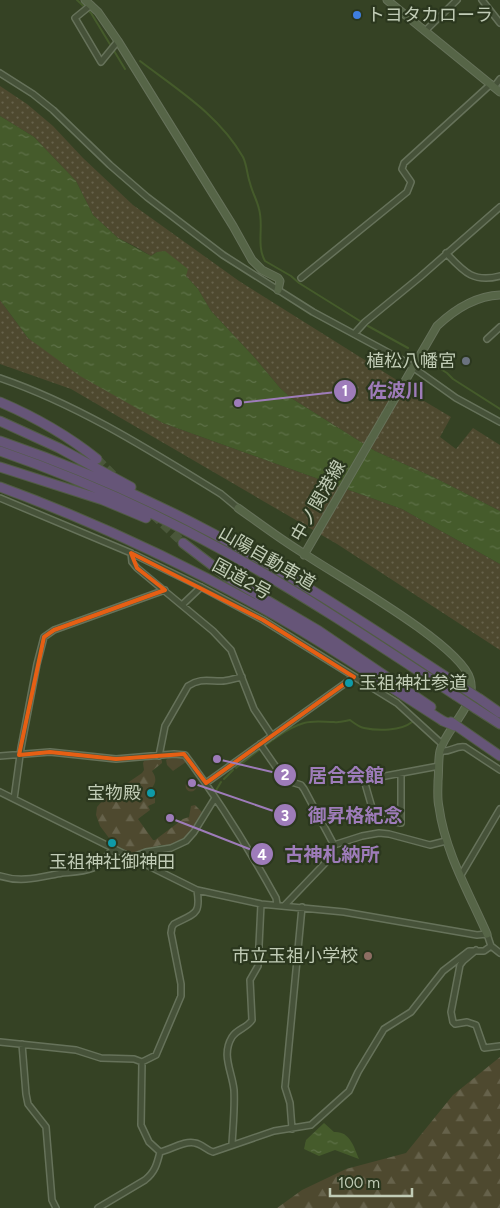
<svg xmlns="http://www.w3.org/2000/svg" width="500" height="1208" viewBox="0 0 500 1208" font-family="Figtree,'Noto Sans JP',sans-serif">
	<defs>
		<pattern id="grass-dots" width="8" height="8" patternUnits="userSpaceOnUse" patternTransform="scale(1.25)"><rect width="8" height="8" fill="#4e492f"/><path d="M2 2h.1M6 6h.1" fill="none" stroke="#66624b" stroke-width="1.8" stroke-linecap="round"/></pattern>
		<pattern id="forest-firs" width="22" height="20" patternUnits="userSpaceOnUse" patternTransform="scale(1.25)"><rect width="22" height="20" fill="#4e492f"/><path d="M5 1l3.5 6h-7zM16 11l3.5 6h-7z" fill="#66624b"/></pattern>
		<pattern id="water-ripples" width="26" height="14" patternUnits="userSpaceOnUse" patternTransform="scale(1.25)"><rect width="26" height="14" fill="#455b2b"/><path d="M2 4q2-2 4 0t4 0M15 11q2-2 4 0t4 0" fill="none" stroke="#5e7148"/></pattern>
	</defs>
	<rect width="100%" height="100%" fill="#354224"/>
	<path fill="url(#grass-dots)" d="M0,86L27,104L53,126L83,158L133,205L239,281L411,389L419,398L451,417L440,437L456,449L473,428L500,445V511L433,477L375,451L291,398L280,388L254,357L211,311L198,289L186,276L157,252L151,256L136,247L118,238L93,215L76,181L34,137L0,116Z
		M0,300L28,338L163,423L402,509L500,564V650L337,544L71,389L0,364Z"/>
	<path fill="url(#forest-firs)" d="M160,757L162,761V763L152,771C159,781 154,786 146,794L149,798H155V803L148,806L150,810L138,819L153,840H155L183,819L189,817L191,806L195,805L202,812L187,837L171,846L161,845L131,853L115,846L100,826L96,815L97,807L104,799L142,773L144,770L143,763L144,761Z
		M500,1057V1208H277L302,1190L346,1169L406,1153L453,1095Z"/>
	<path fill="#4e492f" d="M175,756L182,758L186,762L173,771L167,765L166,760L169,757Z
		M185.5 786a5.5 5.5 0 1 1 11 0a5.5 5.5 0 1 1-11 0Z"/>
	<path fill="url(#water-ripples)" d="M0,116L34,137L76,181L93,215L118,238L151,256L157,252L165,251L188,269L186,276L198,289L211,311L254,357L280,388L291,398L375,451L433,477L500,511V564L402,509L163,423L80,376L28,338L0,300Z
		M324,1123L334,1132C350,1131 354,1147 359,1159L335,1150L319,1156L304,1149L306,1140Z"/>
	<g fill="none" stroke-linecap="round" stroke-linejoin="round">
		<path stroke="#455b2b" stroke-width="2" d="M77,0L91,13L125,69
			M140,61C178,90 219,115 243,157C247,165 247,175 250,183C252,192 257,200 259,209C264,226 256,245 265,261L291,276L299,283L360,321
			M368,326L408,348
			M426,360L447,373L453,379L500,409
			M236,768C253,755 284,728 304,723C314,720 324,722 334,722C339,723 345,721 350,720C354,723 359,727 364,728C378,731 401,731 412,722
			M224,779L233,770
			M215,792L221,782"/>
		<path stroke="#4a573a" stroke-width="9" stroke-dasharray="9 4.5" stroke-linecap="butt" d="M97,459L114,476
			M134,496L183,543"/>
		<g stroke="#66725a" stroke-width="8">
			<path id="street" d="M482,0L500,23
				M91,5L75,18L101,62L118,41
				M425,31L457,0
				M0,73L33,94L53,110L110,165L147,197L223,255L313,312L404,361L456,398L500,422
				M494,87L500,79
				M446,253C464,272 473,283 500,276
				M301,278L407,192L411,182L402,169L404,163L491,84
				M354,334L365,322L420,277L500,207
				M487,339L500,327
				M0,378C79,405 151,451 221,494L238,508
				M0,498L131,553L201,587L263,620L397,703L442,744
				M131,553L132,562L137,568L213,631L231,650L254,709L272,736
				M182,605L201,587
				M260,744L285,780L301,785L304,789L334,845
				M440,751C450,753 456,745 465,747L500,770
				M0,756L50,752L116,759L174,754L185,755C219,800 249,849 276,898L277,904
				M159,756L165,726L188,686C200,678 208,681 221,681C228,681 235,678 242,677
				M401,773V823L375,818L364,780L439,766
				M206,783L354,677
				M0,792L197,890L261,904L344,912L477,935L487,934L491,946L500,953
				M14,799L21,748L37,664L44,637L54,630L165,590
				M130,858L146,852L171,848L186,841L194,832L215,798
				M461,875L500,809
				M0,876C22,883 40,877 62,873C72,872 83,872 93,868C101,864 107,856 113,849
				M285,905L329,859L334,845L362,836L379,833L389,834L430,845L446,841
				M476,950L463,961L460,965L451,1012L453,1022L455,1024L467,1022L476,1025L484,1048L500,1046
				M0,1042L76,1050L101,1058L134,1059L142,1062L156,1055L181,996V984L171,933L172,927L174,924C195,913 201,915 197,890
				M22,1044L26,1094L28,1104L46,1127L52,1200L56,1208
				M142,1062L141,1125L149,1142L160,1152
				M292,1129L290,1103L285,1087L302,907
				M232,1144C233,1127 235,1107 234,1090C232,1071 221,1055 232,1037C237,1029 247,1028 252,1020L250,980L258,966L261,904
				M160,1152C171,1150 184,1140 195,1143C202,1144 206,1150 213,1152L274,1131L311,1125L349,1091L358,1072L384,1029L411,1012L443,971L469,951H484L491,946
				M98,1208L145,1180C155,1172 157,1164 160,1152"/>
		</g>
		<g stroke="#66725a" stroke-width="9">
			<path id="secondary" d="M85,0L98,12L118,41L233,226L252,260L262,270L278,278L280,281L278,290
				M387,0L500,92
				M238,508C259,523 280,539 303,553C337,576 460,644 470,679C478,705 445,729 440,751C438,760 439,771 438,781C438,789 437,799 439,807C445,852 469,893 487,934
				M304,555L437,326C455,309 475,296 500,295"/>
		</g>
		<g stroke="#515c44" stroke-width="11">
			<path id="highway" d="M0,402C35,417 67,435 97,459
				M0,421L59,448L131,487
				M0,441C73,466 144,497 212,533C298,578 379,633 460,686
				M0,451C78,478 154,512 226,552C304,595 379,645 455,695
				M0,467L103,500L146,518
				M0,487C101,524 199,571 292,625C343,655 393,689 443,721L455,726
				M183,543L229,578L319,631L431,707
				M480,699L500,713
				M475,708L500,724
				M451,722L500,756"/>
		</g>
		<use href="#street" stroke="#465239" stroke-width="5"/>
		<use href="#secondary" stroke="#566547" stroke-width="7"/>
		<use href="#highway" stroke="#665578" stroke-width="9"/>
		<g stroke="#515c44" stroke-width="11" stroke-linecap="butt">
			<path id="highway-bridge" d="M460,686L480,699
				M455,695L475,708"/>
		</g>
		<use href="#highway-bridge" stroke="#665578" stroke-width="9"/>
	</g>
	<path fill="none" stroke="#e65f14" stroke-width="4" stroke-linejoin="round" d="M131,553L263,620L354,677L206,783L184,754L116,759L50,752L19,755L44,637L54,630L165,590L137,568Z"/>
	<circle fill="#3f7fe0" stroke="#2b371e" stroke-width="2" cx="357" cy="15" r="5"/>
	<circle fill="#6b7280" stroke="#2b371e" stroke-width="2" cx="466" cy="361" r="5"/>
	<g fill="#0f9aa8" stroke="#2b371e" stroke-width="2">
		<circle cx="349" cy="683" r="5"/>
		<circle cx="151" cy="793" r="5"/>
		<circle cx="112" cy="843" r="5"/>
	</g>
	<circle fill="#8d6e63" stroke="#2b371e" stroke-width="2" cx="368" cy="956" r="5"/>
	<g text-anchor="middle" stroke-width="4.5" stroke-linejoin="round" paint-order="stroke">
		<g font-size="18" fill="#c1ccb6" stroke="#2b371e" text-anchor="end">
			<text x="367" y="21" text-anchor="start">トヨタカローラ</text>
			<text x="456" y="367">植松八幡宮</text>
			<text x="359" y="689" text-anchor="start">玉祖神社参道</text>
			<text x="141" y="799">宝物殿</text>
			<text x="112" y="868" text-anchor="middle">玉祖神社御神田</text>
			<text x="358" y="962">市立玉祖小学校</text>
		</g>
		<g font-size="18" fill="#c1ccb6" stroke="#2b371e">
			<text transform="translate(318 501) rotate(-60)" y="6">中ノ関港線</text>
			<text transform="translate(267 558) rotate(30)" y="6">山陽自動車道</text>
			<text transform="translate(242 579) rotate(29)" y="6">国道2号</text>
		</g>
	</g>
	<path fill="none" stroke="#9e7cba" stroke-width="2" d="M238 403L345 391M217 759L285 775M192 783L285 815M170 818L262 854"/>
	<g fill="#9e7cba" stroke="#2b371e" stroke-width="2">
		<circle cx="238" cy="403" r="5"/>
		<circle cx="217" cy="759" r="5"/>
		<circle cx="192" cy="783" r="5"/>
		<circle cx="170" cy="818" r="5"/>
		<circle cx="345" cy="391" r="12"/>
		<circle cx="285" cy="775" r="12"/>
		<circle cx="285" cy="815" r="12"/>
		<circle cx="262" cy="854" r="12"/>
	</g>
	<g font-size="15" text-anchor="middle" font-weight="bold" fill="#fff">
		<text x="345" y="396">1</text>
		<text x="285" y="780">2</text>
		<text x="285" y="821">3</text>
		<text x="262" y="860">4</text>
	</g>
	<g font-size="19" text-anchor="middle" font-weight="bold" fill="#9e7cba" stroke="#2b371e" stroke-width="4.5" stroke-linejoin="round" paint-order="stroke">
		<text x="396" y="397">佐波川</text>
		<text x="346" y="782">居合会館</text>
		<text x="355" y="822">御昇格紀念</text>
		<text x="332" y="861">古神札納所</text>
	</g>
	<path d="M330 1188v8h82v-8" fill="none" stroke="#c1ccb6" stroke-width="2.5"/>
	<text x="338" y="1188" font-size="15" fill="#c1ccb6" stroke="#2b371e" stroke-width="4" paint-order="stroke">100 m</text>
</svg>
